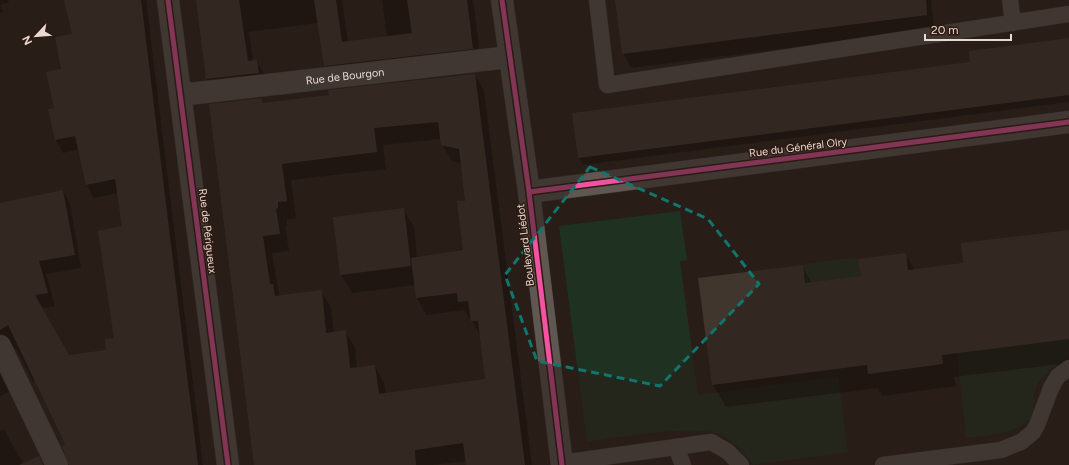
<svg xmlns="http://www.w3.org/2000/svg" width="1069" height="465" viewBox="0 0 1069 465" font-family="Figtree,sans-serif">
	<rect width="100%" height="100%" fill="#281d17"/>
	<path fill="#1f3221" d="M680,211L687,260L680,261L698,395L838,377L848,452L753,465C744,453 735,442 722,435C698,424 615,437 587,442L559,226Z
		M851,258L858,259L861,276L805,283L803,264Z
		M1069,339V356C1057,364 1039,377 1035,391C1033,399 1035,409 1031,416C1022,434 984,436 966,438L957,353Z"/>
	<path fill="#0007" fill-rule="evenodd" d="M0,0H8L9,2L0,5L3,12L0,13Z
		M66,0H146L203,465H70L66,445L35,381L33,382L17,350L9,346L0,350V204L63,191L70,204L81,268L46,274L55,306L42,308L69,356L107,351L115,339L123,227L118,193L94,198L87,185L79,149L63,153L56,140L55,109L63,69L73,35Z
		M197,0H342L348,42L387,37L382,0H473L481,63L334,80L325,65L318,23L249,32L253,61H257L265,76L215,94L207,79Z
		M616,0H931L934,29L631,68L623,53Z
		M1069,39V102L583,165L579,157Z
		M475,75L484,91L532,465H467L466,461L433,465H255L262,99L265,104ZM441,139L442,144L452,161L462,164L466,201L464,251L417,258L414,227L403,209L335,218L341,275L352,293L415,285L417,298L426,315L464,310L469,318H471L481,337L486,380L386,394L384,383L375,366L357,368L355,348L345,331L334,333L331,307L321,291L279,296L272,253L289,251L285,226L287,225V219L296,218L291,180L386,169L383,145Z
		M1069,231V363L954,377L956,386L882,396L878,388L726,407L713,385L802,266L812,283L862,277L905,254L915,270L965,264Z
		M0,374L9,392L0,396Z
		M4,429L12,444L24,465H0V431Z"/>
	<path fill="#41362e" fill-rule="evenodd" d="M64,0H141L198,465H69L62,446L65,444L8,325L0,330V203L63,190L75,255L39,261L48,293L35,295L69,355L106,350L105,339L114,338L98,231L122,226L115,179L86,185L75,136L55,140L48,109L54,108L46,72L61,69L55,37L72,34Z
		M196,0H239L248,61L257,60L259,73L206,79Z
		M314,0H336L342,42L412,33L407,0H467L473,49L324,66Z
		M615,0H926L927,15L622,54Z
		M1069,38V95L578,158L572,113L970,62L969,51Z
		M475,74L525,465H466L463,443L415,450L416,465H254L209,104L262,98L263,103L329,95L328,90ZM438,122L441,145L459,149L465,201H457L463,250L411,258L416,298L457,293L458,302L468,301L471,321H478L485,379L379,394L375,365L350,368L346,330L326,333L322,290L275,296L273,284H270L263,236L280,234L276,209L278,208V202L287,201L282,164L377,152L374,128Z
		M404,208L411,266L340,275L333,217Z
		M1069,230V339L942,355L943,364L868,374L867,365L712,385L698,278L803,265L805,283L861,276L858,259L906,253L908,270L963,263L961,243Z
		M39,456L43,465H19Z"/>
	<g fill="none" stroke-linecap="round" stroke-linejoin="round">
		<g stroke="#433a36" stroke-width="17">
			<path id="lane" d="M597,0L607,85L1069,14
				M1010,0L1013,23
				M676,447L683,465
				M562,463L711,442L727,451L741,465
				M883,465L1001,450L1021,442L1033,432L1037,425L1051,388L1058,376L1069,368"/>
		</g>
		<g stroke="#433a36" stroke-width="23">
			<g id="street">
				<path id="s1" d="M180,95L510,57"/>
				<path d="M529,192L1069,122"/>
				<path d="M0,346L57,465"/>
			</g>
		</g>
		<g stroke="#433a36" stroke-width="23">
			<path id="secondary" d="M168,0L228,465
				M502,0L529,192L562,465"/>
		</g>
		<use href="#lane" stroke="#5f5752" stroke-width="16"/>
		<use href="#street" stroke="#5f5752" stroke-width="22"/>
		<use href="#secondary" stroke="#5f5752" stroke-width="22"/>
		<g stroke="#2e1a11" stroke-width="8">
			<path id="cycleway" d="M168,0L228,465
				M502,0L529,192L562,465
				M529,192L1069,122"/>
		</g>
		<use href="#cycleway" stroke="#f153a3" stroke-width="5"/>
	</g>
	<path d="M0 0H1069V465H0ZM590,167L708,219L759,284L660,386L537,361L505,275Z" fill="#281d17" fill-opacity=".55" fill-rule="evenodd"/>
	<path fill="none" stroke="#0f766e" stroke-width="3" stroke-dasharray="8 5" stroke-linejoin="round" d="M590,167L708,219L759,284L660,386L537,361L505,275Z"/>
	<g text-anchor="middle" stroke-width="3" stroke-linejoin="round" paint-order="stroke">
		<g font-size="11" fill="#e7d9d3" stroke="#2e1a11">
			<text dy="4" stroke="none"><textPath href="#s1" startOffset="166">Rue de Bourgon</textPath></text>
			<text transform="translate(798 147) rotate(-7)" y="4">Rue du Général Olry</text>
			<text transform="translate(208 231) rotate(83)" y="4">Rue de Périgueux</text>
			<text transform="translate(525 245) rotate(-97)" y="4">Boulevard Liédot</text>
		</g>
	</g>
	<g transform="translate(36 36) rotate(244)" stroke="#2e1a11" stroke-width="3" paint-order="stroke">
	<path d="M0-3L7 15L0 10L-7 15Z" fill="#e7d9d3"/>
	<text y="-6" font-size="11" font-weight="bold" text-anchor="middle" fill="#e7d9d3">N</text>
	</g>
	<path d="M925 34v6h86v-6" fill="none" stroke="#e7d9d3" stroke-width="2"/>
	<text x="931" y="34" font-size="12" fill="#e7d9d3" stroke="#2e1a11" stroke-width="3" paint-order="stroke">20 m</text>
</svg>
